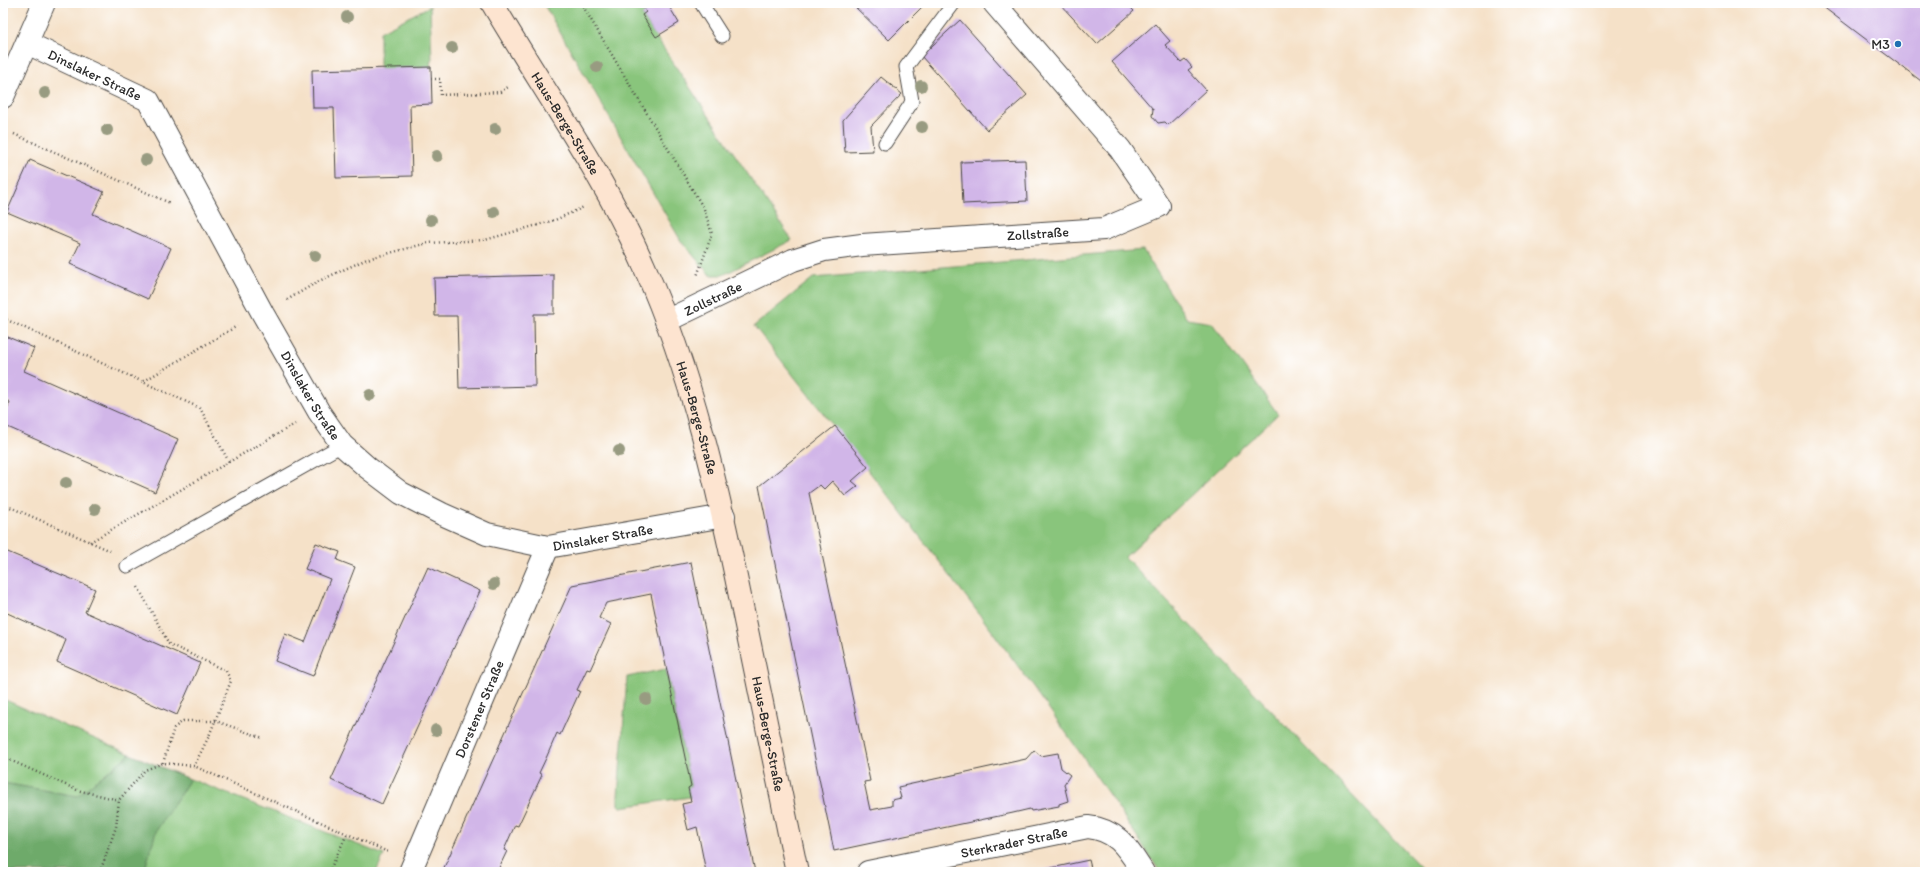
<svg xmlns="http://www.w3.org/2000/svg" width="1928" height="875" viewBox="0 0 1928 875" font-family="Itim,sans-serif">
	<rect width="100%" height="100%" fill="#fff"/>
	<filter id="ink" filterUnits="userSpaceOnUse"><feTurbulence type="fractalNoise" baseFrequency=".025" numOctaves="2"/><feDisplacementMap in="SourceGraphic" scale="8" xChannelSelector="R" yChannelSelector="G"/><feConvolveMatrix kernelMatrix="1 2 1 2 8 2 1 2 1" color-interpolation-filters="sRGB"/></filter>
	<filter id="wash" filterUnits="userSpaceOnUse"><feTurbulence type="fractalNoise" baseFrequency=".012" numOctaves="4" result="noise"/><feDisplacementMap in="SourceGraphic" scale="16" xChannelSelector="R" yChannelSelector="G"/><feGaussianBlur stdDeviation="0.9" result="paint"/><feColorMatrix in="noise" values="0 0 0 0 0 0 0 0 0 0 0 0 0 0 0 0 0 1.4 0 .05"/><feComposite in="paint" operator="in"/></filter>
	<g filter="url(#wash)">
		<rect width="100%" height="100%" fill="#f5e1c8"/>
		<path fill="#89c57b" stroke="#5a7853" d="M543,3H641L646,12L642,15L656,37L792,240L723,275H710L681,241Z
			M430,6L432,61H430L431,67L380,69V32Z
			M1143,250L1187,319L1212,323L1278,414L1125,557L1425,872H1160C1038,681 895,504 754,326L813,278Z
			M666,669L691,786L688,788L690,797L621,807L618,805V796L627,677Z
			M3,699L130,754L77,796L3,783Z
			M190,779L384,855L376,872H144L156,831Z"/>
		<path fill="#6eaa6b" stroke="#4c6a4b" d="M130,754L190,779L156,831L144,872H3V783L77,796Z"/>
		<g id="blocks">
			<path fill="#d1b6e8" d="M641,3H667L679,23L656,37L642,15L646,12Z
				M851,3H926L889,40Z
				M1059,3H1126L1134,11L1097,44Z
				M1818,3H1925V84Z
				M960,20L1027,95L987,130L921,56Z
				M1155,24L1170,41L1165,45L1181,62L1185,59L1192,67L1188,70L1206,90L1168,125L1165,122L1158,123L1152,116L1153,109L1112,62Z
				M431,67L432,104L410,105L412,176L336,178L334,108H313L312,70Z
				M881,77L902,94L871,126L873,151L845,152L843,120Z
				M30,160L104,192L93,214L171,248L148,299L70,264L80,243L7,212Z
				M1025,160L1027,201L963,204L961,162Z
				M554,275V314H534L535,386L459,388L457,316H435L434,278Z
				M3,335L34,348L24,371L178,439L155,492L3,425V419L10,402L3,399Z
				M835,426L868,467L852,481L858,486L845,496L832,481L824,489L820,485L809,493L870,781L864,782L870,810L892,806V800L901,798L898,787L1026,759L1034,750L1041,756L1058,753L1061,768L1070,775L1064,784L1068,801L1059,804V806L1031,811L1030,809L1013,813L834,851L759,486Z
				M316,543L340,552L337,560L355,567L313,676L275,661L285,634L305,642L330,579L305,569Z
				M3,550L95,589L85,612L200,663L177,715L57,662L66,640L3,611Z
				M691,562L755,872H706L697,827L688,830L682,804L691,802L688,788L691,786L651,594L606,603L599,618L611,624L590,670L587,669L577,690L580,691L560,735L557,733L547,756L539,773L542,775L518,826L515,825L504,850L507,851L497,872H442L572,585Z
				M428,567L480,591L382,804L331,780Z
				M1089,860L1092,872H1037V871Z"/>
		</g>
	</g>
	<g filter="url(#ink)">
		<use href="#blocks" fill-opacity="0" stroke="#494643" stroke-width="1"/>
		<g fill="none" stroke-linecap="round" stroke-linejoin="round">
			<g stroke="#494643" stroke-width="15">
				<path id="lane" d="M701,3L722,36
					M885,143L910,105L912,101L906,67L954,3
					M127,566L342,445"/>
			</g>
			<g stroke="#494643" stroke-width="24">
				<g id="street">
					<path id="s1" d="M27,43L148,100L263,314L319,412L342,445L368,468L401,493L442,514L487,534L548,547L724,516"/>
					<path d="M3,97L44,3"/>
					<path id="s2" d="M666,321L793,260L824,250L862,245L1104,229L1159,206L1120,149L994,3"/>
					<path id="s3" d="M410,872L548,547"/>
					<path id="s4" d="M868,872L1088,827C1118,830 1128,849 1143,872"/>
				</g>
			</g>
			<g stroke="#494643" stroke-width="24">
				<g id="secondary">
					<path id="s5" d="M492,3C543,90 603,173 644,266C693,376 718,489 742,606C761,695 778,784 797,872"/>
				</g>
			</g>
			<path stroke="#494643" stroke-width="2.5" stroke-dasharray="1 3" stroke-linecap="butt" d="M581,3L704,209L712,234L697,276
				M431,79H440L441,95L500,92L510,86
				M14,134L170,203
				M287,300L319,281L367,259L428,243L485,240L555,220L584,207
				M3,318L200,408L229,462
				M144,381L237,326
				M3,504L111,551
				M90,542L295,424
				M138,587L169,644L226,671L231,681L209,736L194,766
				M3,757L77,790L119,800
				M163,763L174,728L183,721H216L263,738
				M100,872L116,827L119,800L145,770L163,763L194,766L388,852
				M329,872L347,834"/>
			<use href="#lane" stroke="#fff" stroke-width="13"/>
			<use href="#street" stroke="#fff" stroke-width="22"/>
			<use href="#secondary" stroke="#fde4d0" stroke-width="22"/>
		</g>
		<g fill="#989b81">
			<circle cx="347" cy="17" r="6"/>
			<circle cx="452" cy="48" r="6"/>
			<circle cx="597" cy="67" r="6"/>
			<circle cx="921" cy="86" r="6"/>
			<circle cx="45" cy="93" r="6"/>
			<circle cx="922" cy="127" r="6"/>
			<circle cx="495" cy="129" r="6"/>
			<circle cx="107" cy="130" r="6"/>
			<circle cx="437" cy="156" r="6"/>
			<circle cx="146" cy="160" r="6"/>
			<circle cx="494" cy="212" r="6"/>
			<circle cx="431" cy="220" r="6"/>
			<circle cx="315" cy="256" r="6"/>
			<circle cx="370" cy="395" r="6"/>
			<circle cx="619" cy="451" r="6"/>
			<circle cx="66" cy="483" r="6"/>
			<circle cx="95" cy="509" r="6"/>
			<circle cx="494" cy="584" r="6"/>
			<circle cx="646" cy="699" r="6"/>
			<circle cx="436" cy="730" r="6"/>
		</g>
	</g>
	<circle fill="#1f6fb2" stroke="#fff" stroke-width="1.5" cx="1898" cy="44" r="4"/>
	<g text-anchor="middle" stroke-width="4" stroke-linejoin="round" paint-order="stroke">
		<g font-size="14" fill="#2b2b2b" stroke="#fff" text-anchor="end">
			<text x="1890" y="49">M3</text>
		</g>
		<g font-size="14" fill="#2b2b2b" stroke="#fff">
			<text dy="5" stroke="none"><textPath href="#s1" startOffset="75">Dinslaker Straße</textPath></text>
			<text dy="5" stroke="none"><textPath href="#s5" startOffset="141">Haus-Berge-Straße</textPath></text>
			<text dy="5" stroke="none"><textPath href="#s2" startOffset="388">Zollstraße</textPath></text>
			<text dy="5" stroke="none"><textPath href="#s2" startOffset="52">Zollstraße</textPath></text>
			<text dy="5" stroke="none"><textPath href="#s1" startOffset="471">Dinslaker Straße</textPath></text>
			<text dy="5" stroke="none"><textPath href="#s5" startOffset="465">Haus-Berge-Straße</textPath></text>
			<text dy="5" stroke="none"><textPath href="#s1" startOffset="819">Dinslaker Straße</textPath></text>
			<text dy="5" stroke="none"><textPath href="#s3" startOffset="177">Dorstener Straße</textPath></text>
			<text dy="5" stroke="none"><textPath href="#s5" startOffset="789">Haus-Berge-Straße</textPath></text>
			<text dy="5" stroke="none"><textPath href="#s4" startOffset="149">Sterkrader Straße</textPath></text>
		</g>
	</g>
	<rect width="1928" height="875" fill="none" stroke="#fff" stroke-width="16"/>
</svg>
